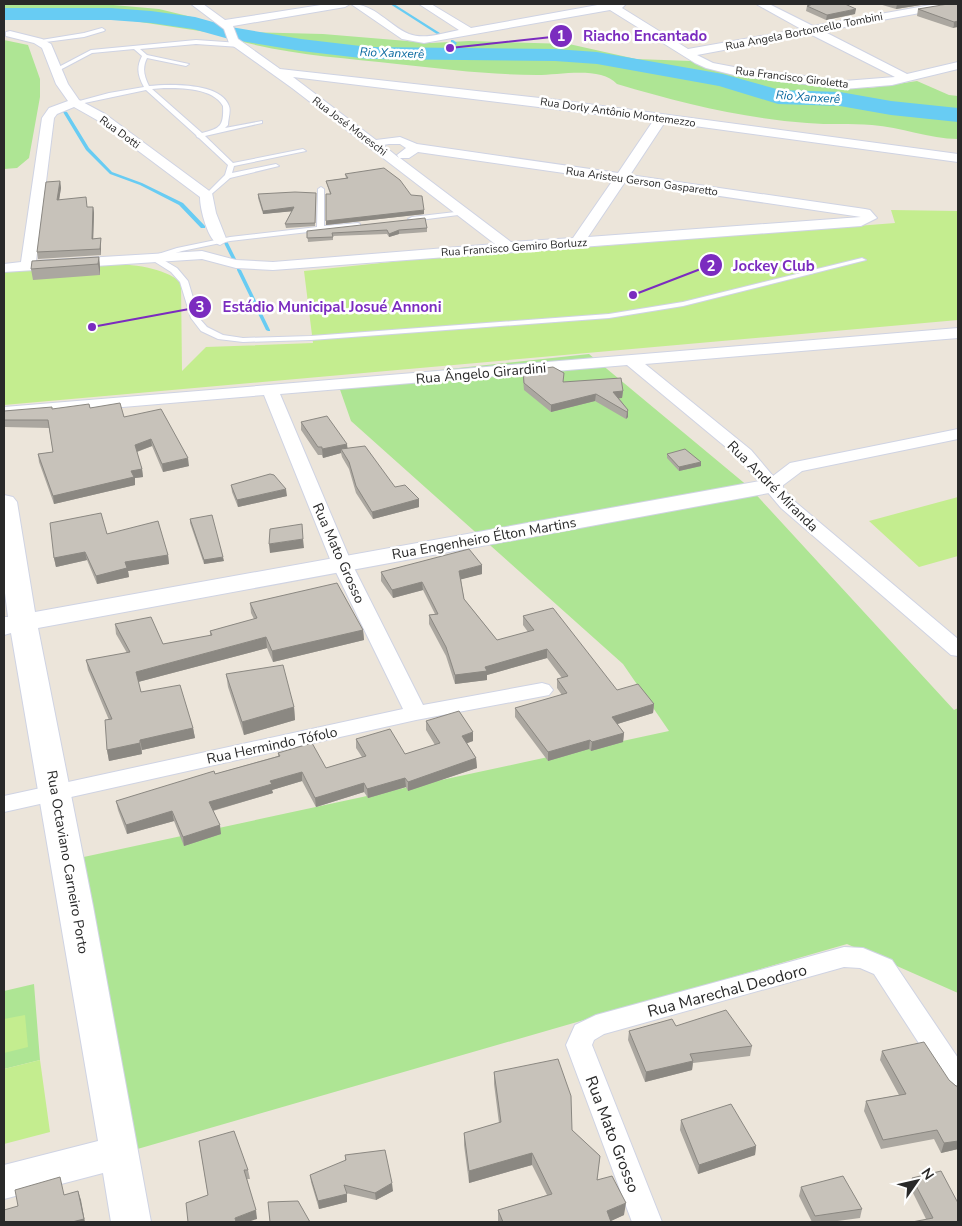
<svg xmlns="http://www.w3.org/2000/svg" width="962" height="1226" viewBox="0 0 962 1226" font-family="'Nunito Sans',sans-serif">
	<rect width="100%" height="100%" fill="#ece5da"/>
	<path fill="#aee594" d="M4,4H102L159,9L200,19L213,33L107,17L4,18Z
		M248,32L323,34L431,43L469,41L569,44L636,59L691,61L708,68L841,87L870,88L917,81L949,95L958,96V139C929,139 901,127 872,125C851,123 829,125 807,123C741,118 681,103 617,84C601,66 560,75 537,75C491,75 443,69 397,64C345,58 294,55 243,42Z
		M4,40L28,45L40,79V97L29,158L17,168L4,169Z
		M589,354L749,487L954,710L958,708V993L847,944L134,1150L79,858L669,731L623,664L351,421L337,381Z
		M34,984L40,1060L4,1069V991Z"/>
	<path fill="#c4ed8f" d="M891,210L958,211V320L4,405V271C51,268 142,251 181,282L182,371L206,347L313,343L304,271L497,251L514,253L895,223Z
		M958,497V556L919,567L869,521Z
		M25,1015L28,1047L4,1053V1019Z
		M40,1060L50,1132L4,1144V1069Z"/>
	<g fill="none" stroke-linecap="round" stroke-linejoin="round">
		<path fill="#68ccf3" fill-rule="evenodd" d="M390,4H394L443,35L440,36Z
			M451,40H453L457,43L448,54H446L445,53L453,43L451,42Z
			M64,111L67,112L89,148L112,172L142,183L183,203L205,226V228H201L179,205L140,185L110,174L86,150L63,112Z
			M223,240L227,241L236,259V260L232,259L223,241Z
			M237,269H239L241,270L270,330V331H268L266,330L237,270Z"/>
		<path fill="#68ccf3" fill-rule="evenodd" d="M4,8H111L151,11L195,17L231,27L301,39L369,47L555,49L597,52L723,74L780,90L840,92L891,101L958,108V122L891,115L840,106L778,104L719,86L597,64L555,61L369,59L301,51L229,39L193,29L151,23L111,20H4Z"/>
		<g stroke="#cfd3e3" stroke-width="2">
			<path id="lane" d="M102,28L105,30L104,31L84,37L38,43L35,41L84,33Z
				M196,40L240,43L243,45L240,47L196,44L140,49L147,55L189,64L186,66L147,58C142,68 144,76 149,86C168,84 221,82 229,106C231,111 228,119 228,125L225,128L262,121V123L205,136L233,163L303,149L306,151L234,166L232,173L276,164L279,166L230,178L207,198L204,196L225,175L228,165L199,138L197,137L196,135L146,90L75,105L72,103L109,93L144,87C138,76 136,68 142,56L134,49L92,53L58,71L53,70L91,50ZM164,88C182,88 213,88 223,106C224,126 220,129 202,133L152,89Z
				M321,187L324,189V226L358,223L360,224V226L230,241L182,251L160,258L177,268L188,281L199,318L207,327L223,335L243,338L311,336L609,314L683,302L862,258L866,260L683,306L609,318L311,340L243,342L218,339L201,331L191,318L180,282L171,272L152,260V256L177,248L230,237L317,227L318,189Z
				M464,211L467,213L466,214L412,221L408,219L412,217Z"/>
		</g>
		<g stroke="#cfd3e3" stroke-width="2">
			<path id="street" d="M191,4H203L225,20L327,4H350L345,7L233,26L238,39L280,69L558,100L958,154V162L665,122L630,175L865,209L870,210L877,218L861,226L273,270L236,268L202,259L4,272V264L21,262L42,118L49,108L68,101L56,84L42,48L34,43L6,36V32L10,31L42,39L51,44L68,84L79,100L105,114L212,193L216,213L227,241L220,245C208,242 200,209 200,197L97,120L74,107L57,114L54,118L36,261L202,251L236,260L273,262L495,244L292,88L229,43L224,29ZM293,77L653,121L618,173L417,144L400,137L376,140ZM389,144H400L406,148L397,155L399,158L383,145ZM418,152L613,180L573,238L511,242L400,158H409ZM625,182L861,217L588,237Z
				M351,4C375,4 388,25 409,34C424,40 443,33 459,30L419,4H431L471,28L603,4H626L622,8L688,49L801,29L756,4H769L813,26L936,4H957L952,7L823,31L907,74L958,62V69L892,85L844,89L734,75L706,68L695,63L610,10L424,43L402,39ZM810,34L895,77L844,81L734,67L713,63L697,55Z
				M958,328V338L645,364L751,450L773,476L790,463L958,429V439L802,471L782,486L793,500L958,639V656L951,655L781,508L739,458L627,365L280,394L352,564L423,705L542,683L549,685L553,690L549,695L416,720L4,812V796L403,709L332,564L264,395L4,417V407Z
				M844,947L863,948L892,960L958,1058V1091L948,1088L874,974L860,968L844,967L604,1034L594,1040L592,1045L662,1222H632L566,1045L575,1025L596,1015Z"/>
		</g>
		<g stroke="#cfd3e3" stroke-width="2">
			<path id="secondary" d="M771,479L780,481L783,486L780,491L38,628L93,906L151,1222H111L103,1173L4,1199V1165L98,1141L11,633L4,635V617H8L4,585V495L13,497L17,502L35,612Z"/>
		</g>
		<use href="#lane" fill="#fff" fill-rule="evenodd"/>
		<use href="#street" fill="#fff" fill-rule="evenodd"/>
		<use href="#secondary" fill="#fff" fill-rule="evenodd"/>
	</g>
	<path fill="#aba7a0" d="M879,4H927L896,9Z
		M958,4L953,28L917,16L918,9Z
		M807,6L855,14L826,20L806,11Z
		M345,174L424,214L326,225L330,194L327,185L326,181L346,178Z
		M60,181L61,188L59,200L87,207H93L94,213L93,239L101,238V255L38,259L37,252Z
		M258,194L316,197L315,226L286,228L285,224L292,211L263,214L258,198Z
		M427,228V232L399,234L389,237L387,234L333,236V240L308,242L307,231Z
		M99,257L100,268V275L33,280L31,269Z
		M523,371L563,382L623,391L622,398H619L628,410V417L626,419L595,401L551,412L524,390L523,379Z
		M90,408L124,417L189,466L163,472L152,446L137,452L142,469L143,477L135,478V485L54,504L39,462L38,454L53,452L49,428L5,427L4,422V411Z
		M301,422L348,448L395,487L419,499V507L373,519L356,493L349,469L342,457L341,453L323,458L322,455H318L301,430Z
		M667,454L701,466L679,471L667,458Z
		M231,485L287,496L238,507L232,492Z
		M190,519L224,561L204,564L190,523Z
		M107,534L168,555L169,564L128,571L129,577L97,584L87,560L56,567L54,558Z
		M381,572L482,574L461,579L464,599L497,640L528,632L523,625V616L617,690L654,704L653,713L617,724L624,733L623,742L591,751L589,749L548,761L515,717V708L562,695L557,688V679L562,678L547,658L487,675V680L455,684L446,656L429,624V615L435,614L423,590L393,598L381,581Z
		M250,603L363,630L364,640L273,662L267,648L138,682L141,692L193,728L195,738L142,750V754L109,761L107,750L109,720L88,670L86,660L127,653L116,634L115,624L163,644L210,636V631L254,619L251,613Z
		M226,674L294,707L295,720L244,735L228,687Z
		M426,721L473,741L467,743L476,758L477,768L408,791L406,787L368,798L364,792L316,807L302,781L272,790L273,793L213,811L221,834L184,846L174,821L127,834L118,810L116,801L215,774L278,756V753L326,768L362,757L356,748V739L405,754L435,745L426,730Z
		M676,1026L752,1046L750,1056L693,1063L692,1070L645,1082L628,1040L629,1031Z
		M882,1051L949,1080L956,1086H958V1149L941,1153L934,1139L881,1149L864,1111L866,1101L899,1095L880,1060Z
		M494,1072L572,1130L600,1156L597,1180L624,1215L610,1221L611,1222H498V1210L547,1195L532,1165L469,1183L464,1145V1133L499,1123L494,1084Z
		M681,1120L756,1146L755,1155L698,1174L680,1130Z
		M199,1141L248,1170L250,1179H247L257,1219L208,1195Z
		M345,1155L393,1191L376,1200L346,1193L347,1202L319,1209L311,1182L310,1175L345,1161Z
		M912,1178L958,1222L926,1219L910,1187Z
		M801,1187L862,1209L860,1218L830,1222H812L799,1196Z"/>
	<path fill="#8b8882" d="M897,4H927L896,9Z
		M856,9L855,14L826,20L827,15Z
		M958,21V27L953,28L954,22Z
		M60,181L61,188L58,206L57,200Z
		M93,207L94,213L93,245L92,239Z
		M294,207L295,211L263,214V211Z
		M424,210V214L326,225V221Z
		M399,230V234L389,237V234Z
		M101,238V255L100,249Z
		M99,257L100,268V275L98,264Z
		M623,391L622,398L612,399L613,392Z
		M596,394L595,401L551,412V405Z
		M628,410V417L626,419L627,412Z
		M151,439L152,446L136,452L135,445Z
		M347,444L348,452L341,449V453L323,458L322,449Z
		M188,458L189,466L163,472L162,464Z
		M701,462V466L679,471V467Z
		M142,469L143,477L135,478V485L54,504L53,496L131,471Z
		M286,489L287,496L238,507L237,500Z
		M419,499V507L373,519L372,512Z
		M303,539L304,548L270,553L269,544Z
		M85,552L87,560L56,567L54,558Z
		M168,555L169,564L128,571L129,577L97,584L96,576L125,562Z
		M223,557L224,561L204,564V560Z
		M482,565V574L459,580V571Z
		M422,582L423,590L393,598L392,590Z
		M363,630L364,640L273,662L272,651Z
		M266,637L267,648L138,682L136,672Z
		M547,649V658L487,675V680L455,684V675Z
		M654,704L653,713L611,726L612,717Z
		M294,707L295,720L244,735L242,722Z
		M193,728L195,738L142,750L140,740Z
		M473,732V741L462,745V736Z
		M624,733L623,742L591,751L592,742Z
		M590,740L589,749L548,761V752Z
		M140,743L142,754L109,761L107,750Z
		M476,758L477,768L408,791V782Z
		M302,772V781L272,790L273,793L211,811L209,802L270,781Z
		M405,778L406,787L368,798L367,789Z
		M364,783V792L316,807L315,798Z
		M172,811L174,821L127,834L126,825Z
		M220,825L221,834L184,846L183,837Z
		M693,1061L692,1070L645,1082L646,1072Z
		M958,1141V1149L941,1153L944,1143Z
		M756,1146L755,1155L698,1174L699,1165Z
		M532,1153V1165L469,1183V1171Z
		M392,1183L393,1191L376,1200L375,1193Z
		M78,1191L81,1200L85,1222H72Z
		M347,1194V1202L319,1209L318,1201Z
		M626,1203L624,1215L609,1222L607,1211Z
		M256,1210L257,1219L248,1222H236L235,1218Z"/>
	<path fill="#c7c2ba" stroke="#8b8882" d="M813,4H845L856,9L827,15L807,6Z
		M948,4H958V21L954,22L918,9Z
		M384,168L400,180L411,195L422,196L424,210L326,221V194H331L326,181L348,178L345,174Z
		M60,181L57,200L86,197L87,207H93L92,239L101,238L100,249L37,252L46,182Z
		M295,192L316,193L315,223L285,224L294,207L263,211L258,194Z
		M425,218L427,228L399,230L389,234L387,230L332,233L333,237L307,238V231Z
		M99,257L98,264L31,269L32,261Z
		M553,367L564,373L563,382L621,378L623,391L613,392L628,410L627,412L596,394L551,405L524,383L523,371Z
		M120,403L124,417L161,409L188,458L162,464L151,439L135,445L142,469L131,471L134,477L53,496L38,454L53,452L48,420H4V411L52,407V409L89,404L90,408Z
		M327,416L347,444L322,449V447H318L301,422Z
		M365,446L395,487L405,485L419,499L372,512L356,486L349,462L341,449Z
		M685,449L701,462L679,467L667,454Z
		M270,474L274,475L286,489L237,500L231,485Z
		M101,513L107,534L158,521L168,555L125,562L127,568L96,576L85,552L54,558L50,523Z
		M212,515L223,557L204,560L190,519Z
		M302,524L303,539L269,544L270,529Z
		M469,549L482,565L459,571L464,599L497,640L534,630L523,616L553,608L617,690L638,684L654,704L612,717L624,733L592,742L590,740L548,752L515,708L567,693L557,679L568,676L547,649L485,667L487,671L455,675L446,647L429,615L438,614L422,582L392,590L381,572Z
		M337,583L363,630L272,651L266,637L136,672L141,692L180,685L193,728L140,740V743L107,750L105,720L112,719L86,660L130,652L115,624L151,617L163,644L212,635L210,631L257,618L250,603Z
		M283,665L294,707L242,722L226,674Z
		M459,711L473,732L462,736L476,758L408,782L405,778L367,789L364,783L315,798L302,772L270,781L272,784L209,802L220,825L183,837L172,811L126,825L116,801L214,771L215,774L280,756L278,753L312,743L326,768L366,756L356,739L390,729L405,754L440,743L426,721Z
		M726,1010L752,1046L690,1054L693,1061L646,1072L629,1031L672,1019L676,1026Z
		M924,1042L949,1080L956,1086H958V1141L944,1143L937,1130L883,1140L866,1101L906,1094L882,1051Z
		M558,1059L571,1096L572,1130L600,1156L597,1180L612,1176L626,1203L607,1211L611,1222H503L498,1210L552,1194L532,1153L469,1171L464,1133L501,1122L494,1072Z
		M731,1104L756,1146L699,1165L681,1120Z
		M234,1131L248,1170H244L256,1210L235,1218L236,1222H188L186,1203L208,1195L199,1141Z
		M385,1150L392,1183L375,1193L344,1185L347,1194L318,1201L310,1175L346,1160L345,1155Z
		M941,1171L958,1203V1222H912L933,1218L912,1178Z
		M843,1176L862,1209L815,1216L801,1187Z
		M60,1177L64,1195L78,1191L84,1219L72,1222H4V1210L18,1206L15,1190Z
		M298,1201L310,1222H270L268,1202Z"/>
	<g text-anchor="middle" stroke-width="5" stroke-linejoin="round" paint-order="stroke">
		<g font-size="11" fill="#292929" stroke="#fff">
			<text transform="translate(804 31) rotate(-11)" y="4">Rua Angela Bortoncello Tombini</text>
			<text transform="translate(792 77) rotate(7)" y="4">Rua Francisco Giroletta</text>
			<text transform="translate(618 112) rotate(8)" y="4">Rua Dorly Antônio Montemezzo</text>
			<text transform="translate(350 126) rotate(37)" y="4">Rua José Moreschi</text>
			<text transform="translate(120 132) rotate(36)" y="4">Rua Dotti</text>
			<text transform="translate(642 181) rotate(8)" y="4">Rua Aristeu Gerson Gasparetto</text>
			<text transform="translate(514 247) rotate(-4)" y="4">Rua Francisco Gemiro Borluzz</text>
		</g>
		<g font-size="12" font-style="italic" fill="#08689f" stroke="#fff">
			<text transform="translate(392 53) rotate(2)" y="4">Rio Xanxerê</text>
			<text transform="translate(808 97) rotate(4)" y="4">Rio Xanxerê</text>
		</g>
		<g font-size="14" fill="#292929" stroke="#fff">
			<text transform="translate(481 373) rotate(-5)" y="5">Rua Ângelo Girardini</text>
			<text transform="translate(773 486) rotate(45)" y="5">Rua André Miranda</text>
			<text transform="translate(484 538) rotate(-10)" y="5">Rua Engenheiro Élton Martins</text>
			<text transform="translate(339 553) rotate(66)" y="5">Rua Mato Grosso</text>
			<text transform="translate(272 745) rotate(-12)" y="5">Rua Hermindo Tófolo</text>
			<text transform="translate(68 862) rotate(80)" y="5">Rua Octaviano Carneiro Porto</text>
		</g>
		<g font-size="16" fill="#292929" stroke="#fff">
			<text transform="translate(727 990) rotate(-15)" y="6">Rua Marechal Deodoro</text>
			<text transform="translate(613 1134) rotate(69)" y="6">Rua Mato Grosso</text>
		</g>
	</g>
	<path fill="none" stroke="#7b2cbf" stroke-width="2" d="M450 48L561 36M633 295L711 265M92 327L200 307"/>
	<g fill="#7b2cbf" stroke="#fff" stroke-width="2">
		<circle cx="450" cy="48" r="5"/>
		<circle cx="633" cy="295" r="5"/>
		<circle cx="92" cy="327" r="5"/>
		<circle cx="561" cy="36" r="12"/>
		<circle cx="711" cy="265" r="12"/>
		<circle cx="200" cy="307" r="12"/>
	</g>
	<g font-size="15" text-anchor="middle" font-weight="bold" fill="#fff">
		<text x="561" y="41">1</text>
		<text x="711" y="271">2</text>
		<text x="200" y="312">3</text>
	</g>
	<g font-size="15" text-anchor="middle" font-weight="bold" fill="#7b2cbf" stroke="#fff" stroke-width="5" stroke-linejoin="round" paint-order="stroke">
		<text x="645" y="41">Riacho Encantado</text>
		<text x="774" y="271">Jockey Club</text>
		<text x="332" y="312">Estádio Municipal Josué Annoni</text>
	</g>
	<rect width="962" height="1226" fill="none" stroke="#292929" stroke-width="10"/>
	<g transform="translate(917 1181) rotate(56)" stroke="#ffffff" stroke-width="4" paint-order="stroke">
	<path d="M0-4L9 19L0 12L-9 19Z" fill="#292929"/>
	<text y="-8" font-size="14" font-weight="bold" text-anchor="middle" fill="#292929">N</text>
	</g>
</svg>
